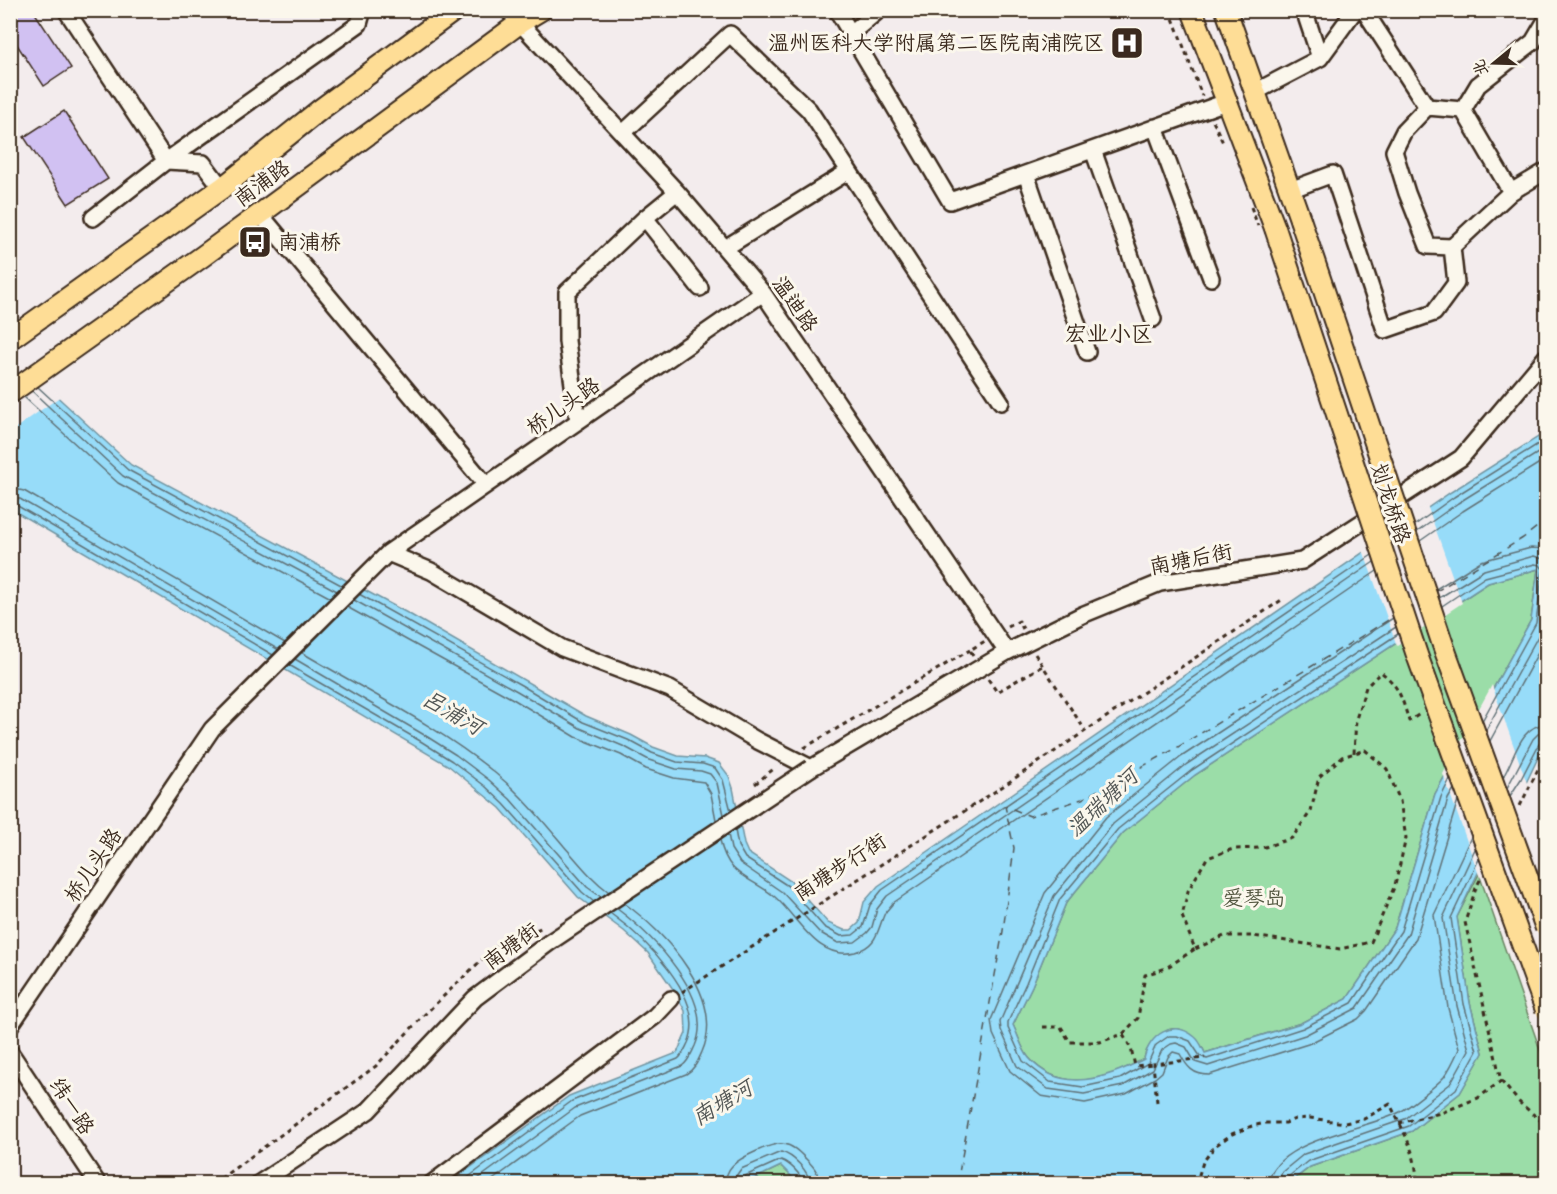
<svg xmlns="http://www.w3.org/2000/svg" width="1557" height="1194" viewBox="0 0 1557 1194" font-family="Dekko,'LXGW WenKai TC',sans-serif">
	<rect width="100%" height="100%" fill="#f3eced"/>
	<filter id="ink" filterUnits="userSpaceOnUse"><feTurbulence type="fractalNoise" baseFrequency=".0167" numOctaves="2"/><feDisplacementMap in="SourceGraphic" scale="12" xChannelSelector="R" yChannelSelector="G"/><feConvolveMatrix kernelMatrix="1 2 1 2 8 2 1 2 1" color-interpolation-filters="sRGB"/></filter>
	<g filter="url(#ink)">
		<path fill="#9bdda8" stroke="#6b8463" stroke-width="1.5" d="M1538,569L1531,620L1435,794L1395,928L1347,999L1301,1023L1205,1053C1200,1040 1183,1024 1168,1030C1164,1032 1160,1037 1157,1040C1149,1046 1146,1049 1144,1059C1108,1079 1062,1095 1029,1058C1022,1050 1018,1035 1013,1025L1032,986L1066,903L1123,833L1195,775L1488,583Z
			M1479,874L1546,1067V1183L1289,1184L1310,1167L1412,1131L1460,1093L1483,1053L1470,1003L1457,917Z
			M781,1166L799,1183L743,1184Z"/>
		<path fill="#97dcf9" stroke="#7295a1" stroke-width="1.5" fill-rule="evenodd" d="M10,353L131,465L411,615L586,716L631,735L653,747L678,756L705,758L719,763L729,776L733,788L744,844L748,853L792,882L828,923L844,930H851L859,923L864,902L878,886L1451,492L1546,432V741L1526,783L1507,812L1457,917L1470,1003L1483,1053L1460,1093L1412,1131L1310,1167L1289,1183L799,1184L781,1166L743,1184L449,1183L569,1096L677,1053L686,1033L685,1011L675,992L648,953L624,931L578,897L500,808L449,766L11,509ZM1538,569L1531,620L1435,794L1395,928L1347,999L1301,1023L1205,1053C1202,1047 1200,1041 1195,1037C1173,1018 1149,1035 1144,1059C1108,1078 1061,1095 1029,1058C1022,1050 1018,1035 1013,1025L1032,986L1066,903L1123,833L1195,775L1488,583Z"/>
		<path fill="#f3eced" d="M10,350L61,396L10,432Z
			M1427,505L1462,603L1397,646L1363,550Z
			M1492,685L1528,786L1509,814L1480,878L1443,774Z"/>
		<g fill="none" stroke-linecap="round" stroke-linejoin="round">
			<path stroke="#607176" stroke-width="1.5" d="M38,387L128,470L343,586
				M32,391L123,476L337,591
				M24,397L118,483L331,598
				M10,488L24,491L285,643
				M10,497L20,499L279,650
				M10,504L16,505L273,655
				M1415,525L1454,497L1546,439
				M1417,532L1458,503L1546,448
				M1420,541L1463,511L1546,459
				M1436,589L1481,561L1531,548L1546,549
				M359,594L521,685L583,722L628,740L652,753L677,762L703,764L715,768L723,780L731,811
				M1439,598L1484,570L1534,556L1546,560
				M354,600L517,691L580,728L625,747L649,760L676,769L701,771L710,774L717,783L724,815
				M1442,606L1485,577L1535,564L1540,565L1543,569L1536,623L1482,721
				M347,607L513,699L576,737L621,755L646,769L674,778L704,782L711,794L716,820
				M1393,618L1181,757L1106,817L1045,893L991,1020L993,1034L1010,1071L1041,1096L1085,1103L1126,1094L1155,1078L1162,1072L1168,1057L1173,1052L1180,1054C1187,1067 1193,1075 1209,1075L1308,1044L1358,1019L1366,1011L1416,938L1458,800
				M1396,627L1187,764L1113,824L1054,896L1000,1022L1001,1030L1017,1066L1048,1089L1084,1094L1123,1086L1153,1069L1162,1050L1171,1044L1176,1043L1186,1047L1195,1062L1208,1066L1305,1035L1357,1008L1408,934L1448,799L1454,789
				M1398,634L1192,770L1118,829L1060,899L1026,983L1008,1022V1028L1023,1061L1050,1082L1083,1087L1120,1079L1148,1063L1156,1045L1169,1036H1177L1190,1041L1200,1056L1207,1059L1303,1028L1352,1003L1401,931L1441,797L1450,779
				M301,652C366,691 437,725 495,773C521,794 543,821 564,846C579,863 591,879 609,892
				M295,659L426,736L456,755L489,780L510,799L587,887L601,897
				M289,665L422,742L452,761L485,786L504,804L582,892L594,902
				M1486,730L1543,627L1546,605
				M1490,741L1546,638
				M1503,777C1515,758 1520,725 1546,724
				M1507,788L1533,739L1538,734L1546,733
				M1510,796L1521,779L1539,744L1546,741
				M735,830L738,846L745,858L788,886L824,927L841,936L853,935L863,927L870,905L882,890L1372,555
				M728,834L731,849L740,863L782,892L819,932L838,943L855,942L867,933L872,927L877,909L887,896L1374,562
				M720,840C728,878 750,876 775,897C799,918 817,961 855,952C878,946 877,930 885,913C887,910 891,906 893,903L1377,571
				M459,1184L572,1101L678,1059C683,1055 685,1049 688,1043C708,998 643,937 610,913
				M471,1184L575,1108L682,1066C689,1061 691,1054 695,1046C716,998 652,935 616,908
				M487,1184L580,1116L686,1074C695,1069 698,1061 702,1052C726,998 666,933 624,903
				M725,1184C726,1177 727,1171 732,1166C739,1158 773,1142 783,1144C793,1145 800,1153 806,1159C814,1167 819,1172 819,1184
				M735,1184L736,1176L741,1169L781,1152C793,1155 809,1171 810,1184
				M742,1184L745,1176L781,1160C789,1163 802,1174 803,1184
				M1269,1184C1271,1140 1369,1129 1400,1112C1409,1107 1437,1085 1444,1077C1450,1069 1455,1058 1459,1049L1448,1008L1434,915L1471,837
				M1278,1184L1282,1172L1304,1154L1405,1119L1450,1084L1469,1050L1457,1006L1443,918L1475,849
				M1286,1184L1288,1177L1308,1161L1409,1126L1456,1089L1477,1051L1464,1004L1451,918L1479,859"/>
			<path stroke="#525655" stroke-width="1.5" stroke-dasharray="8 6" stroke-linecap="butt" d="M1435,592L1523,538L1546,520
				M957,1184L1003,931L1014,848L1005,806L1030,816L1082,799L1173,750L1395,616"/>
		</g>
		<path fill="#d1c1f2" stroke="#3b2a1e" stroke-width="1.5" d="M10,10H33L71,68L44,86L10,34Z
			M64,111L108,179L68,204L24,137Z"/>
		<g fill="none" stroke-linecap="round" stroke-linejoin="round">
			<g stroke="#3b2a1e" stroke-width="20">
				<path id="minor" d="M66,10L166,161L203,163L222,188
					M508,10L677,192L763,293L1007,652
					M837,10L950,201L1226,102
					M1304,10L1320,58
					M1364,10L1427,107
					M850,34L879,10
					M1255,92L1320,58L1355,10
					M1463,110L1478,85L1533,42L1546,20
					M1155,127L1211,278
					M623,133L730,34L809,110L849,171
					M1093,150L1153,319
					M1026,174L1087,352
					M1290,190L1333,174L1385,330L1434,313L1456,283L1452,247L1511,192L1546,171
					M260,214L486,485
					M93,218L166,161L359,24L363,10
					M645,218L677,192
					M1452,247L1428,246L1407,193L1394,151L1404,131L1427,107L1463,110L1511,192
					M725,248L849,171L1001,402
					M578,421L567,341V292L645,218L700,288
					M388,553L431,571L562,648L670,689L758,741L811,768L1007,652L1082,615L1160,583L1302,561L1461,458L1546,357
					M10,1026L212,729L388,553L763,293
					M10,1052L98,1184
					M258,1184L368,1111L475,998L550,942
					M431,1184L655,1016L671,999"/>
			</g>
			<g stroke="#3b2a1e" stroke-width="24">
				<path id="major" d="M1192,10L1275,228
					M1226,10L1300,219
					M10,339L222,188L321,109L455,10
					M10,393L203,256L521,22L541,10"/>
			</g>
			<path stroke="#3b2a1e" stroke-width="3" stroke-dasharray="4.5 4.5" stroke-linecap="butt" d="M1170,10L1202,96
				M1213,121L1224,145
				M1008,627L1019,621L1023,629
				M1035,654L1085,730
				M973,655L970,650L985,641
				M988,679L997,692L1042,666
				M804,748L970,650
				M1354,753L1356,719L1366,687L1381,672C1400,687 1402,699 1409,721L1420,714
				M755,784L776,767
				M1520,806L1546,753
				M682,992L988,796L1283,599
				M1043,1027H1061L1070,1042H1100L1123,1034L1138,1018L1145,975L1166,968L1195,949L1182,916L1188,891L1207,858L1233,849L1262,848L1292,838L1311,811L1319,777L1342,757L1365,750L1387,769L1400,801L1406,838L1395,885L1371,942L1340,949L1253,936H1224L1195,949
				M1123,1035L1131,1048L1135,1066L1153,1064
				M1545,1040L1546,1058
				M1501,1081L1520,1103L1546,1125
				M1157,1102L1153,1064L1205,1058
				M1399,1123L1441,1113L1478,1098L1501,1081L1465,922L1476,888L1481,878
				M213,1184L376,1066L424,1015L494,948L543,927
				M1196,1184L1203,1162L1215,1146L1232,1134L1252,1126L1265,1123H1286L1295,1119L1310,1118L1345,1123L1364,1119L1390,1104C1403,1131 1417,1152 1417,1184"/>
			<use href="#minor" stroke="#fbf7ec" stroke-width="15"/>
			<use href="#major" stroke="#fedd96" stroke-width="20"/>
			<g stroke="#3b2a1e" stroke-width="20" stroke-linecap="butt">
				<path id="minor-bridge" d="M550,942L811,768"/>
			</g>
			<g stroke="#3b2a1e" stroke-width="24" stroke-linecap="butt">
				<path id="major-bridge" d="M1300,219L1444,648L1546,928
					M1275,228L1417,655L1546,1010"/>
			</g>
			<path stroke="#3b2a1e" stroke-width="3" stroke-dasharray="4.5 4.5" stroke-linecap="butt" d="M1251,207L1258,226
				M1539,1025L1545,1040"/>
			<use href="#minor-bridge" stroke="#fbf7ec" stroke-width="15"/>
			<use href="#major-bridge" stroke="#fedd96" stroke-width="20"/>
		</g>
	</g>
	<defs>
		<g id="hospital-square" transform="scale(1.725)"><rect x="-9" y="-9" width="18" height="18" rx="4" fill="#3b2a1e" stroke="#fbf7ec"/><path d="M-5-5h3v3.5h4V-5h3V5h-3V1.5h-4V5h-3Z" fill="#fff"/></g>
		<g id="bus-square" transform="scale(1.725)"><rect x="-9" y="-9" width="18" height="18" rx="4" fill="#3b2a1e" stroke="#fbf7ec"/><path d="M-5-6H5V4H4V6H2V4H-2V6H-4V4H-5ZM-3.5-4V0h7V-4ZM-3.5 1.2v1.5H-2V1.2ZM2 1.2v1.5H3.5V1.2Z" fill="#fff"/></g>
	</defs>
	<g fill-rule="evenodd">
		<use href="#hospital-square" x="1127" y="43"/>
		<use href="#bus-square" x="255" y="242"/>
	</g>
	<g text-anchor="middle" stroke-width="6" stroke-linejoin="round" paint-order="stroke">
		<g font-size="21" fill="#3b2a1e" stroke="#fbf7ec" text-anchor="end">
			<text x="1104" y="50">温州医科大学附属第二医院南浦院区</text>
			<text x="278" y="249" text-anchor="start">南浦桥</text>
		</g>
		<g font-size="21" fill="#3b2a1e" stroke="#fbf7ec">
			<text transform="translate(262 183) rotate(-36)" y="7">南浦路</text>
			<text transform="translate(795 304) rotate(55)" y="7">温迪路</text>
			<text transform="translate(563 406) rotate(-35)" y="7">桥儿头路</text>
			<text transform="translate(1391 503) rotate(72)" y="7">划龙桥路</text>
			<text transform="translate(1191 559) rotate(-11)" y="7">南塘后街</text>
			<text transform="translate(93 865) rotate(-56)" y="7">桥儿头路</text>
			<text transform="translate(840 867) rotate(-33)" y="7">南塘步行街</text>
			<text transform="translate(511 946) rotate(-36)" y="7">南塘街</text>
			<text transform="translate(72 1106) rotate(57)" y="7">纬一路</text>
		</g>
		<g font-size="21" fill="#535740" stroke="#fbf7ec">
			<text x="1254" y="905">爱琴岛</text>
		</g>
		<g font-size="22" fill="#3b2a1e" stroke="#fbf7ec">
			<text x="1109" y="341">宏业小区</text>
		</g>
		<g font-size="22" font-style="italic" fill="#525655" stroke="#fbf7ec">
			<text transform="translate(453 712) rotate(30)" y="8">吕浦河</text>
			<text transform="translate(1102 802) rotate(-43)" y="8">温瑞塘河</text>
			<text transform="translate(722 1102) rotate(-31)" y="8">南塘河</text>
		</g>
	</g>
	<rect width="1557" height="1194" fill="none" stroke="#fbf7ec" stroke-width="36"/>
	<rect x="18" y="18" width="1521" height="1158" fill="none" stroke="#3b2a1e" stroke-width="2" filter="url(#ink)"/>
	<g transform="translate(1494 63) rotate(251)" stroke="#fbf7ec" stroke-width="4.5" paint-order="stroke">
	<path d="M0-4.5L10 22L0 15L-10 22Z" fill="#3b2a1e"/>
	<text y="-9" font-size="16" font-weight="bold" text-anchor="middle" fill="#3b2a1e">北</text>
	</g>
</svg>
